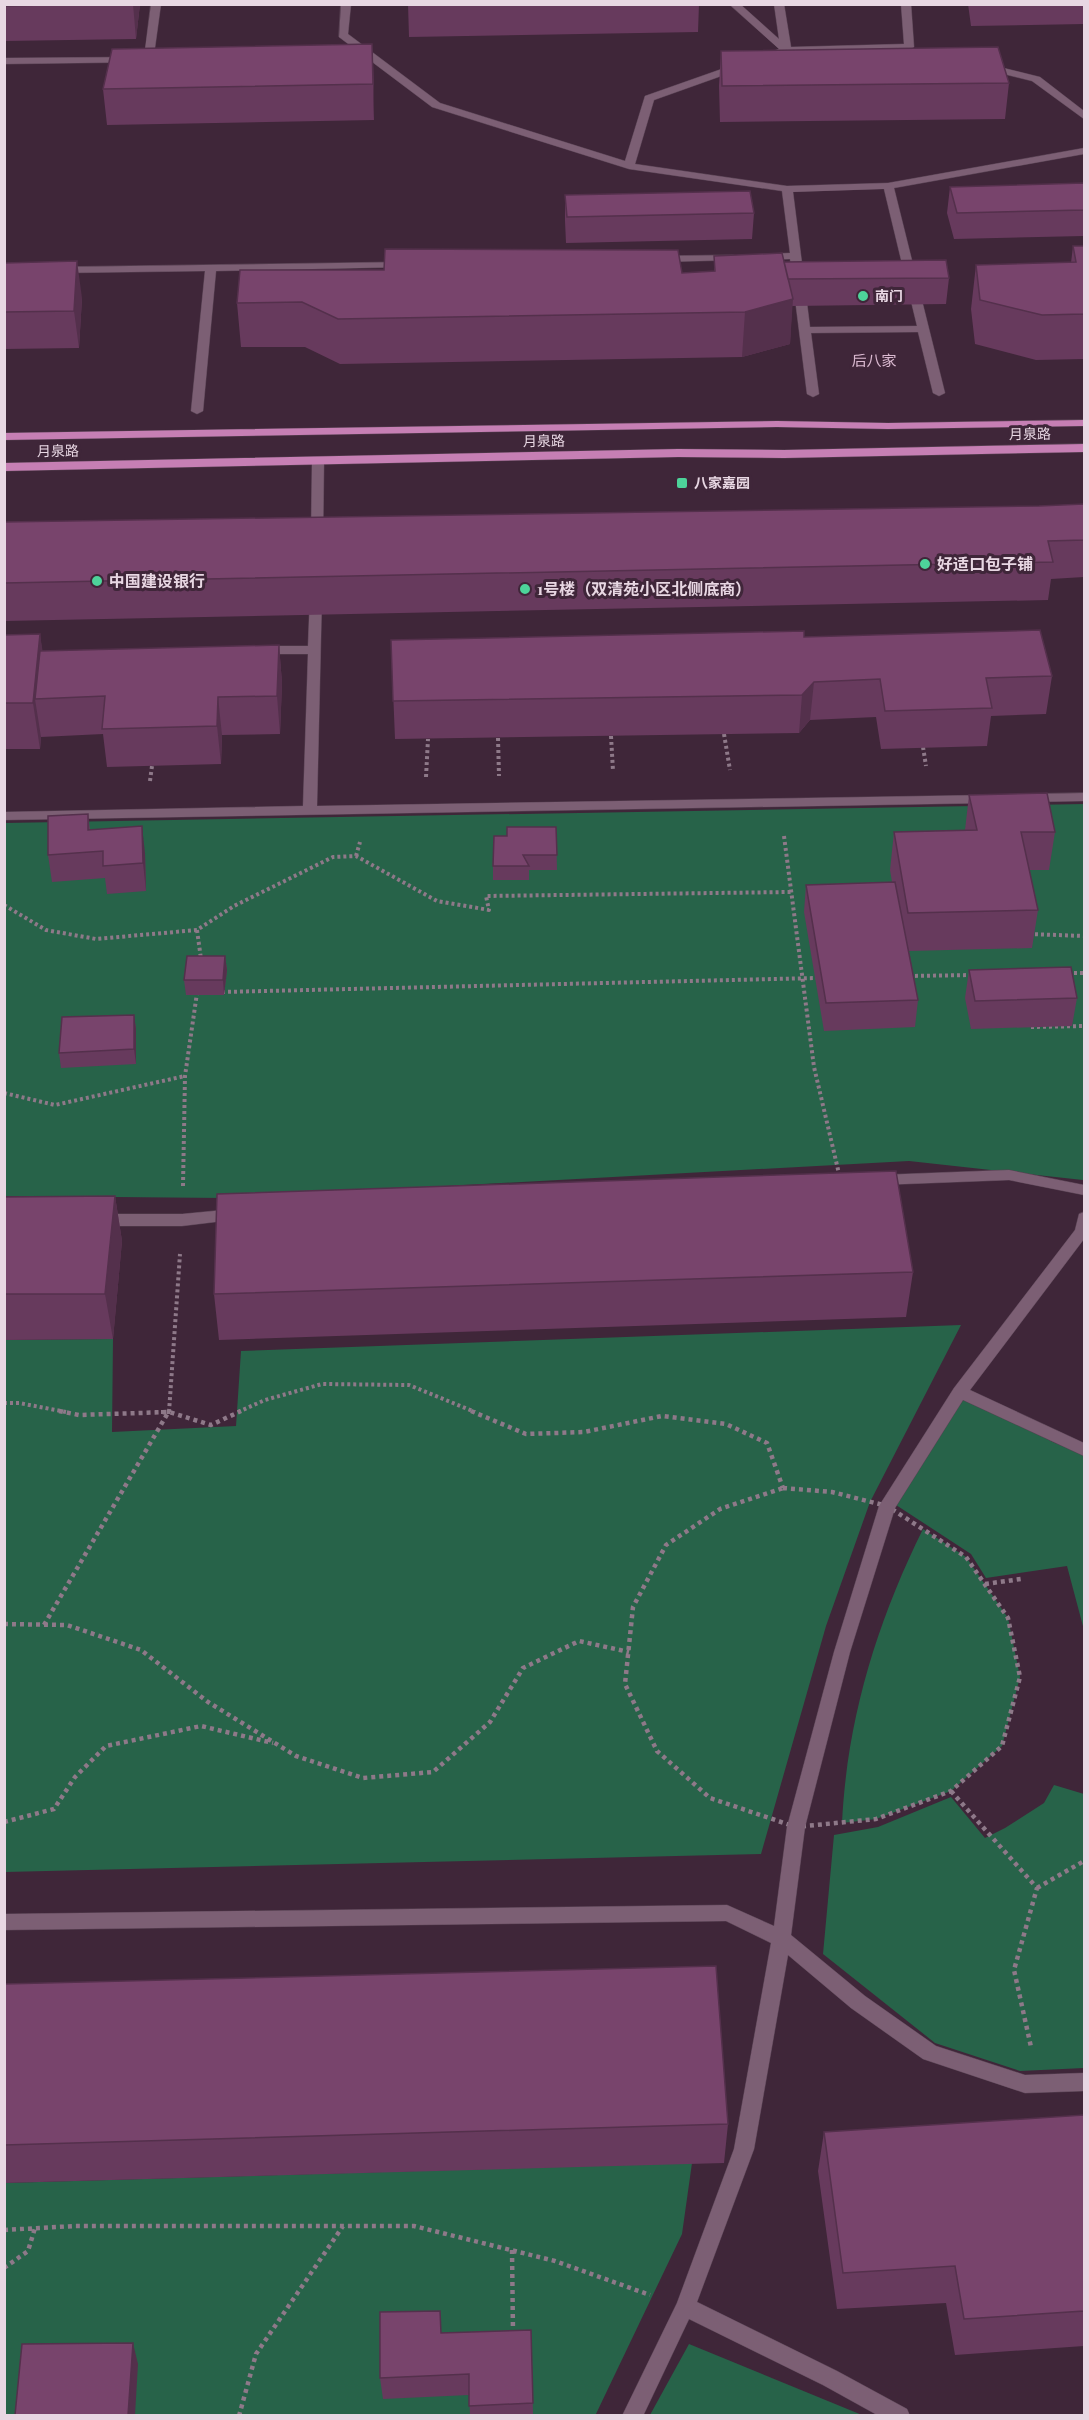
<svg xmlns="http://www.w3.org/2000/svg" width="1089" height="2420" viewBox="0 0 1089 2420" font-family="'Playfair Display','Noto Sans SC',serif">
	<rect width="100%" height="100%" fill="#3f2639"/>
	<path fill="#276349" d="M1084,804L1083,1180L909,1161L225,1198L5,1196V823Z
		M961,1325L870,1502L826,1626L761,1854L5,1872V1340L113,1339L112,1432L236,1426L241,1351Z
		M962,1396L1055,1443L1084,1453V1630L1067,1566L986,1578L971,1554L893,1503Z
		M923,1529L966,1557L1008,1618L1020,1677L1002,1746L951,1791L876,1819L842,1823C847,1719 877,1622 923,1529Z
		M1054,1785L1084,1794V2068L1020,2071L935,2043L823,1954L834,1835L878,1827L951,1797L985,1838L1005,1828L1044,1803Z
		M692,2163L682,2234L595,2416L5,2415L4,2183Z
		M689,2344L862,2415H650Z"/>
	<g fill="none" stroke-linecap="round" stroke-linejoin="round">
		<g stroke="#584253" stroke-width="1">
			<path id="minor" d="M151,4H161L153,62L4,64V58L144,57Z
				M341,4H351L348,34L440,103L625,161L645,96L733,65H741V69L654,100L635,164L787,186L888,183L1084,148V154L894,188L945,393L939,396L933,393L918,332L811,333L819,394L813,397L807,394L790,259L763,260L758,257L763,254L790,253L782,191L629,169L432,107L339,37ZM884,189L917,326L810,327L793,192Z
				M729,4H740L779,39L774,4H784L791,47L904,44L901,4H911L914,47L909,50L787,53L765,58V54L779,49Z
				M987,64L1040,77L1084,111V119L1032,81L983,69L982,67Z
				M733,255L737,256V260L661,262L656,259L661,256Z
				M403,262L407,263V267L216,271L203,411L197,414L191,411L205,271L58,273L53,270L58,267Z
				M318,458L324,462L323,537L317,541L311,537L312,462Z
				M316,590L322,594L317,806L988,795L995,799L988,803L4,820V812L303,806L308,654H260L254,650L260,646H308L310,594Z
				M1084,793V801L1027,802L1020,798L1027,794Z
				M1009,1170L1084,1185V1195L1009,1180L879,1185L874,1184L872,1180L874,1176L879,1175Z
				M235,1209L240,1211L243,1215L240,1219L182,1226H100L95,1224L92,1220L95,1216L100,1214H182Z
				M1084,1212V1239L970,1390L1084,1443V1456L963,1400L895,1508L850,1652L805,1827L791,1935L865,1996L936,2046L1025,2075L1084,2073V2091L1025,2093L923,2059L851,2008L788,1955L754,2149L697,2302L837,2371L907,2409L910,2416H879L823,2385L689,2319L643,2416H622L677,2303L734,2149L771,1943L726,1921L4,1930V1914L727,1905L774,1926L787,1827L834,1652L879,1506L954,1388L1075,1230L1079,1214Z"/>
		</g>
		<g stroke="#584253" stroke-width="1">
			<path id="major" d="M1084,420V426L888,429L777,427L4,440V433L777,421L888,423Z
				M1084,444V452L784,458L678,457L4,471V463L678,449L784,450Z"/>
		</g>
		<path stroke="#8e7989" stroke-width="4" stroke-dasharray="3 3" stroke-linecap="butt" d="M724,734L730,770
			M611,736L613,771
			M498,738L499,776
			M923,747L926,766
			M426,777L428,739
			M150,781L152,766
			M784,836L814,1067L840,1178
			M356,856L360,842
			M4,905L46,930L96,939L197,930L234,906L333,857L356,856L437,901L489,910L486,896L791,892
			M197,930L201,959
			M1029,934L1084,936
			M1068,973H1084
			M909,976L973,975
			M222,992L817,978
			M1031,1027L1084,1026
			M4,1093L55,1105L185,1076
			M183,1186L185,1076L197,993
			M4,1403H19L66,1412
			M155,1412H170
			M169,1412L180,1254
			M238,1412L265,1400L322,1384L409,1385L475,1412"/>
		<path stroke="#8e7989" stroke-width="4.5" stroke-dasharray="4 4" stroke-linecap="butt" d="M59,1411L79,1415L169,1412L211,1425L241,1411
			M471,1411L526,1434L584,1432L662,1416L726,1424L767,1443L783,1488
			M783,1488L832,1492L887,1506L966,1557L1008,1618L1020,1677L1002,1746L951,1791L876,1819L796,1827L710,1798L657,1751L625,1684L633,1607L666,1545L720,1509Z
			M985,1584L1021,1579
			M4,1624L67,1625L141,1650L208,1702L296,1756L363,1778L433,1772L490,1722L523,1668L579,1641L629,1652
			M44,1625L169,1411
			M951,1791L1037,1888L1014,1970L1031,2047
			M4,1822L54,1809L75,1777L106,1746L201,1726L273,1743
			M1037,1888L1084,1861
			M4,2230L75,2226H414L555,2261L650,2295
			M512,2250L513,2333
			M4,2268L28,2251L35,2228
			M239,2416L256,2354L343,2226"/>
		<use href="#minor" fill="#7c5f74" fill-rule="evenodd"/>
		<use href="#major" fill="#c67fb4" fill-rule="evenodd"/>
	</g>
	<path fill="#673a5d" d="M4,4H140L136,39L4,41Z
		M408,4H699L698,32L409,37Z
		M968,4H1084V24L971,26Z
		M372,44L374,120L107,125L103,89Z
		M721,51L1009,83L1005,119L720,122L719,86Z
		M1084,183V236L954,239L947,213L950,187Z
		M565,195L754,213L752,239L566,243L565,221Z
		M1073,246H1084V359L1036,360L975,344L971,309L976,265L1071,263Z
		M714,256L949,278L946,304L792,306L790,344L742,357L340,364L305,347H241L237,303L714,271Z
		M4,263L82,298L79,348L4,349Z
		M1084,504V577L1051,579L1048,600L4,621V522L1039,506Z
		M40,634L42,651L279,645L282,683L280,734L222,735L221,764L107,767L103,734L41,737L40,749H4V635Z
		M804,637L1052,676L1046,714L991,716L987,746L881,749L876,717L810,720L799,733L395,739L391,640Z
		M969,795L1055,832L1049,870H1029L1038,910L1032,948L909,951L918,1000L915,1027L824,1031L804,912L806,885L892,882L890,870L894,832L965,830Z
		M88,814L90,830L145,853L146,891L107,894L105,878L52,882L48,855Z
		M556,827L557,870H529V880H493V866L507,836Z
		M225,956L227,970L224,995H186L184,980Z
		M969,970L1077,998L1072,1026L971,1029L965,998Z
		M134,1015L136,1029V1064L61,1068L59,1053Z
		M115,1196L122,1241L113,1339L4,1340V1197Z
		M913,1272L906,1317L219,1340L214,1294Z
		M4,1984L728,2124L724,2163L4,2183Z
		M1084,2115V2346L955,2355L946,2303L837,2309L818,2171L824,2132Z
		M531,2330L533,2415H470L469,2395L383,2399L380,2378L442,2333Z"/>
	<path fill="#54304c" d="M133,4H140L136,39Z
		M372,44L374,79V120L373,84Z
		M77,261L82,298L79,348L74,311Z
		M793,299L790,344L742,357L745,312Z
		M40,634L47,680L35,699L41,737L40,749L33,703Z
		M279,645L282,683L280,734L277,696Z
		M814,682L810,720L799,733L802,695Z
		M218,697L222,735L221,764L217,726Z
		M142,826L145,853L146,891L143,863Z
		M225,956L227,970L224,995L223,980Z
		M134,1015L136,1029V1064L134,1049Z
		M115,1196L122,1241L113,1339L105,1294Z
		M133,2343L138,2364L135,2415H128Z"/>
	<path fill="#78446c" stroke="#54304c" stroke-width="1.5" d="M4,4H86L4,6Z
		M372,44L373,84L103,89L112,49Z
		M998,47L1009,83L722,86L721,51Z
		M1084,183V210L957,213L950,187Z
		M750,191L754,213L567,217L565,195Z
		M1073,246H1084V314L1042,315L980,300L976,265L1076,262Z
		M385,249L678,250L682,273L715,271L714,256L782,253L793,299L745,312L338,319L302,302L237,303L240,270H384Z
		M946,260L949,278L788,279L784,262Z
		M77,261L74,311L4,312V263Z
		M1084,504V540L1048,541L1053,562L4,583V522L1039,506Z
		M1040,630L1052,676L986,678L992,708L885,711L880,679L814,682L802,695L393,701L391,640L804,631V637Z
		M40,634L33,703H4V635Z
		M279,645L277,696L218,697L217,726L102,729L105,696L35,699L40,651Z
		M1047,793L1055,832H1021L1038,910L908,913L894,832L977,830L969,795Z
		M88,814V830L142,826L143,863L103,866V851L48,855V816Z
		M507,827H556L557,855H523L529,866H493L494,836H507Z
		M895,882L918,1000L826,1003L806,885Z
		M187,956H225L223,980H184Z
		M1071,967L1077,998L975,1001L969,970Z
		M134,1015V1049L59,1053L62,1017Z
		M896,1171L913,1272L214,1294L217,1194Z
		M115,1196L105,1294H4V1197Z
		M716,1966L728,2124L4,2145V1984Z
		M1084,2115V2311L964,2319L955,2266L843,2273L824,2132Z
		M440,2311L441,2333L531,2330L533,2403L469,2406V2374L380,2378V2312Z
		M133,2343L128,2415H15L22,2344Z"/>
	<g fill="#4dd39a" stroke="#3f2639" stroke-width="2">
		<circle cx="863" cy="296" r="6"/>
		<rect x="676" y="477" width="12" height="12" rx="3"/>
		<circle cx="925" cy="564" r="6"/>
		<circle cx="97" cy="581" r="6"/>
		<circle cx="525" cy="589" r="6"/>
	</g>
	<g text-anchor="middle" stroke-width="6" stroke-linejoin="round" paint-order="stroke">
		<g font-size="14" font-weight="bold" fill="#e8d7e3" stroke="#3f2639" text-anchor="start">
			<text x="875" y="301">南门</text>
			<text x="694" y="488">八家嘉园</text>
		</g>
		<g font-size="14" fill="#e8d7e3" stroke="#3f2639">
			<text transform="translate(1030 434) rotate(-1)" y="5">月泉路</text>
			<text transform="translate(544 441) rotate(-1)" y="5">月泉路</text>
			<text transform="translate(58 451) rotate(-1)" y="5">月泉路</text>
		</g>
		<g font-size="15" fill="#dab9d0" stroke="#3f2639">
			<text x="874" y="366">后八家</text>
		</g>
		<g font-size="16" font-weight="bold" fill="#e8d7e3" stroke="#3f2639" text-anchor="start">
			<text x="937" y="570">好适口包子铺</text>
			<text x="109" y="587">中国建设银行</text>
			<text x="537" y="595">1号楼（双清苑小区北侧底商）</text>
		</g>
	</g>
	<rect width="1089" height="2420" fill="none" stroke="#e8d7e3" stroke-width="12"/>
</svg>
